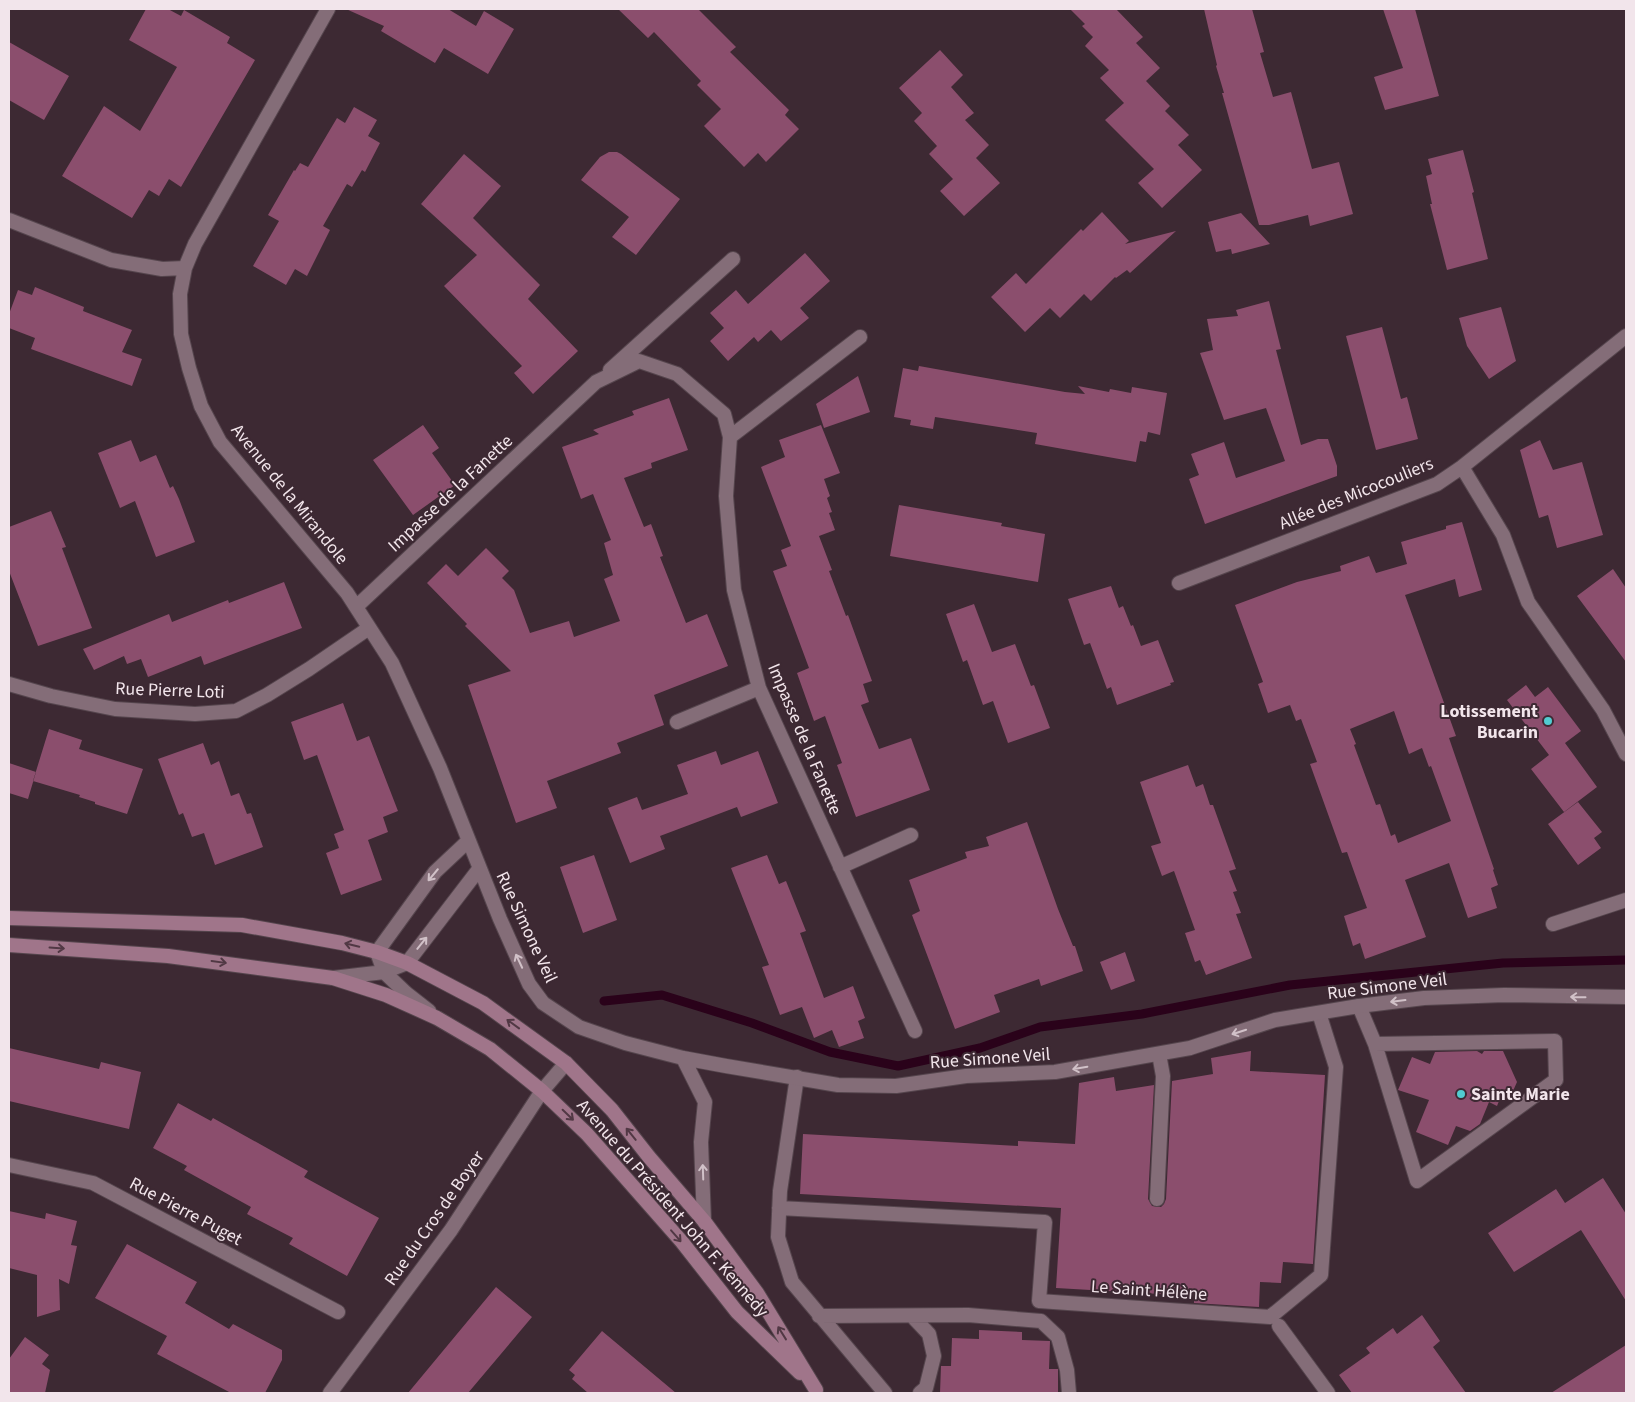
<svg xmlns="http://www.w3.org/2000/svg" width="1635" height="1402" viewBox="0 0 1635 1402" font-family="'Source Sans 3',sans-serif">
	<rect width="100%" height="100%" fill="#3d2933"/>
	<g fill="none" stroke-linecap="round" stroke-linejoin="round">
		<path stroke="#2a021a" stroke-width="9" d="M604,1001L662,995L752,1023L830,1052L898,1066L980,1048L1040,1027L1142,1014L1290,985L1503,963L1626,960"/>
	</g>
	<path fill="#8b4e6d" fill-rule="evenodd" d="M146,9H168L181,16L184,10L230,37L227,43L255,60L181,187L169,179L159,196L149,190L132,218L62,176L104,106L140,131L177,67L129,40Z
		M346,9H448L476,26L484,11L514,29L488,74L444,48L435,63L381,31L384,26Z
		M618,9H698L736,47L730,52L789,110L785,115L799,129L766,162L758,153L744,167L704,126L721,109L697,85L701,81L654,32L648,38Z
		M1070,9H1116L1143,37L1136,43L1160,68L1146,81L1170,106L1165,111L1189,135L1178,145L1202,170L1162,208L1138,183L1154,169L1105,120L1124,103L1100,78L1109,70L1085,46L1093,37L1082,26L1085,24Z
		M1204,9H1252L1264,52L1260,53L1273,97L1291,92L1312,169L1339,162L1353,214L1310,226L1308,215L1269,225H1259L1222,93H1224L1216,66L1217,65Z
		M1383,9H1415L1439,96L1385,110L1374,77L1403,68Z
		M9,42L69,76L44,120L9,100Z
		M940,50L963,75L951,87L974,113L965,120L989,145L976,158L1000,183L964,216L940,191L953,179L929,154L937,146L914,121L922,113L899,88Z
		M354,107L377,120L368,136L380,143L365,172L362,170L352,187L347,184L323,226L330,230L307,276L295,269L286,285L253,266L279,221L268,215L294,170L295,171L300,163L308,167L337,118L345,123Z
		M1463,150L1474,192L1472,193L1488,259L1447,270L1430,204H1432L1426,176L1432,174L1428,159Z
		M609,152H617L621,154L680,199L636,255L612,237L629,217L581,180L600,157Z
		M464,154L501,186L473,218L540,285L528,299L578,351L533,394L514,373L522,366L444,286L477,255L421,204Z
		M1102,212L1129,241L1125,244L1176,231L1130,273L1127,270L1116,278L1115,277L1091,301L1084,294L1060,318L1050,308L1025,332L991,297L1016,273L1026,284L1081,229L1083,231Z
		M1241,213L1270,244L1232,254L1231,249L1216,252L1208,222Z
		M805,253L830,281L800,308L809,318L781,341L771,330L758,342L754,337L728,361L710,341L724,328L710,313L736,290L748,304Z
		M35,287L84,307L83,311L132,330L122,352L142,359L132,386L31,349L35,338L9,328V314L18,290L32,295Z
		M1269,301L1281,349L1276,350L1301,445L1318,439H1328L1337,466V476L1205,524L1189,479L1199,475L1191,454L1224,442L1236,478L1285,461L1266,408L1224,420L1200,353L1213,350L1207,319L1238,316L1236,310Z
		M1501,307L1516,361L1489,379L1467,346L1459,318Z
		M1382,327L1401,399L1407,397L1418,439L1376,450L1346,336Z
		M919,366L1065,392L1085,394L1078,386L1109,392L1110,389L1131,393L1132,387L1167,393L1160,435L1148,432L1146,442L1140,441L1136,462L1035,444L1037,433L935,417L933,429L910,425L911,420L894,417L903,368L918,371Z
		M858,376L870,412L824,428L816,404Z
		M669,398L688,450L651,463L652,468L624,478L644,527L651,524L663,556L660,557L686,623L707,614L728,666L654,695L664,725L617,743L621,753L547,781L557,808L516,823L468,685L511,671L465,626L467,624L427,583L446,564L458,576L486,548L509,571L502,578L514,590L530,633L569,621L574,637L620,621L604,579L613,575L604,543L611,540L593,494L581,499L562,447L599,434L593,430L634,415L632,411Z
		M423,425L439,448L432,453L455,485L413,515L373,460Z
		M821,425L840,473L824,479L830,496L827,498L832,512L829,513L835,530L819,536L832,570L829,571L846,616L848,615L872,681L863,684L869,702L861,705L879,749L911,738L930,790L856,817L837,765L842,763L825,716L814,721L797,673L809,668L773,571L787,566L781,550L791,546L761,467L785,457L779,440Z
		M131,440L140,462L156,455L170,488L173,486L179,499L195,542L156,557L135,501L120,508L98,453Z
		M1540,440L1553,470L1582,462L1603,535L1557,548L1548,515L1539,518L1520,450Z
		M899,505L1002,523L1001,526L1045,534L1038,582L890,556Z
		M51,511L66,547L62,548L92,628L38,646L9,571V527Z
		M1462,522L1482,590L1459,597L1455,579L1405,595L1456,736L1449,738L1494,869L1493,870L1498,885L1491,888L1497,908L1468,918L1449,863L1405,880L1426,937L1365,959L1360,943L1353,946L1344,916L1367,908L1347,852L1342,853L1310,764L1317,762L1301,719L1296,721L1290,705L1268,713L1258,684L1263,682L1235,605L1297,582L1341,571L1340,566L1369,556L1376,573L1407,564L1401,542L1446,529V526ZM1394,711L1409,754L1422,748L1429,767L1431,766L1451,821L1398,843L1395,834L1391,836L1380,804L1376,805L1354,745L1356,744L1350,729Z
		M1613,569L1626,588V662L1577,596Z
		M284,582L302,628L204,665L201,656L148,677L141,659L127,664L124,656L94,670L83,649L169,614L172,622L228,600L229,603Z
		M1111,586L1119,608L1123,606L1131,626L1133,625L1141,646L1158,640L1174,682L1170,683L1171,685L1117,705L1111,687L1107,689L1090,643L1084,645L1068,599Z
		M974,604L992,652L1015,644L1031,686L1034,685L1050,728L1008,743L993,701L983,705L967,660L963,662L946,614Z
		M1526,685L1535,697L1548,687L1581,731L1565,743L1597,787L1564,812L1531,769L1549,755L1507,700Z
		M343,703L357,741L369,736L398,811L383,817L388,832L368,840L382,880L341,895L326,853L339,848L334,834L344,830L317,755L304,760L291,722Z
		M49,729L82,740L79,749L143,769L127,814L95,804V802L79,797L80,795L33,781Z
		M203,743L211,765L219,761L231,796L239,793L247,814L251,813L263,847L215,865L204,833L192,837L183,813L179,815L158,759Z
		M716,751L721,765L758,751L778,803L741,817L737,807L660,836L665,849L630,863L608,808L637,797L642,810L688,794L677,765Z
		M9,763L36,772L28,799L9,793Z
		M1188,765L1196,787L1203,784L1210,805H1213L1236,869L1229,871L1237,891L1233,892L1241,913L1236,914L1252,958L1206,975L1200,960L1195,962L1185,933L1195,930L1174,871L1162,876L1151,846L1161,843L1140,782Z
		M1578,802L1602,832L1594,838L1601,848L1578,865L1548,824Z
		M1027,822L1058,909L1073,946H1075L1083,971L1041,986L1039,979L994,995L1000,1012L955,1029L912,915L920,911L909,880L967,858L965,852L989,846L986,837Z
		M594,855L617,920L583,933L560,867Z
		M767,855L779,884L786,881L806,931L800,933L824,998L853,986L865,1018L858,1021L864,1038L839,1047L832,1030L814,1038L802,1007L780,1015L762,967L769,965L731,868Z
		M1125,952L1135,981L1111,990L1100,962Z
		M9,1048L99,1069L101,1062L141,1072L129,1129L9,1101Z
		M1251,1051L1250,1071L1325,1075L1313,1264L1283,1262L1281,1283L1260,1282L1259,1307L1194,1303V1296L1056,1288L1061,1208L800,1194L803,1134L1018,1146V1141L1075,1144L1079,1083L1114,1077L1116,1091L1154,1085L1148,1199L1152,1206L1161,1207L1164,1204L1166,1199L1172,1081L1213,1074L1211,1058Z
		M1477,1051L1482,1054L1484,1051H1503L1517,1082L1509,1100L1501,1096L1497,1106L1489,1102L1480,1124L1470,1131L1456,1126L1448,1145L1416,1132L1429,1100L1398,1090L1412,1057L1430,1064L1435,1052Z
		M178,1103L211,1121L213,1118L308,1171L304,1177L379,1218L347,1276L289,1244L293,1238L247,1214L251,1207L184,1170L187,1166L153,1148Z
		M1603,1178L1626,1214V1301L1581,1230L1514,1272L1488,1233L1556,1189L1565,1203Z
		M9,1211L45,1219L46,1213L77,1221L71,1245L77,1246L69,1284L59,1279L60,1310L37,1317V1275L9,1268Z
		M127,1244L197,1282L185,1303L229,1329L233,1324L282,1350V1360L265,1393H231L157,1354L167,1336L95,1298Z
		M496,1287L532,1317L468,1393H408Z
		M1422,1315L1440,1341L1433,1347L1466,1393H1352L1339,1375L1370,1353L1366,1348L1393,1328L1397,1334Z
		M979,1330L1022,1332V1340L1050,1341L1049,1369H1058V1393H940L941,1366H951L952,1338L979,1339Z
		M602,1331L676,1393H588L572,1379L575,1375L569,1370Z
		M25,1337L49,1355L42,1364L50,1370L45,1393H9V1359Z
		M1626,1345V1393H1551Z"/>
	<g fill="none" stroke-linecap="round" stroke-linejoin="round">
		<g stroke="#55454d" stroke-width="16">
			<path id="service" d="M1359,1006L1375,1044L1417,1181L1556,1080L1555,1041L1375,1044
				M797,1077L780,1191L778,1237L792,1282L885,1393
				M1157,1199L1163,1076L1159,1054
				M779,1208L1045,1222L1039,1301L1270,1317L1321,1275L1336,1067L1319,1013
				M819,1316L968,1315L1041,1321L1058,1337L1067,1370L1069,1393
				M912,1316L929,1334L934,1356L926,1388L920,1393
				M1279,1326L1328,1393"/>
		</g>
		<g stroke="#55454d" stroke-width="16">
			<path id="minor" d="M328,9L195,244L185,268L180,294L181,334L189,368L201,406L220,442L347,593L392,663L440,768L500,919L529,984L543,1003L579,1027L625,1043L683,1058L726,1066L838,1085L896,1086L966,1076L1055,1072L1190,1048L1275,1020L1359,1006L1424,998L1504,995L1626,997
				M9,220L111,260L162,269L185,268
				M610,370L733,259
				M730,437L860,337
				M1462,467L1503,535L1528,602L1603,710L1626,754
				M1179,583L1437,484L1462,467L1626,336
				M356,607L596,382L639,361L677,374L724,414L730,437L726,496L734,590L759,688L915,1031
				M9,684L51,696L115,709L195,714L236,711L267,695L309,669L369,628
				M677,722L759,688
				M840,867L911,835
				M1553,924L1626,900
				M333,978L384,972L407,963L479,869
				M429,1011L406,993L384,972L377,952L435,872L468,841
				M683,1058L705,1102L701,1142L704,1221
				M9,1165L93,1183L338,1312"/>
		</g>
		<g stroke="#55454d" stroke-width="16">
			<path id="tertiary" d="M330,1393L451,1230L542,1091L566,1063"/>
		</g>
		<g stroke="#55454d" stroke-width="16">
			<path id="secondary" d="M9,918L242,925L342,943L377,952L407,963L483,1003L566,1063L612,1110L649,1157L704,1221L757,1293L816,1390
				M9,945L168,956L333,978L386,995L437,1018L490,1049L542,1091L587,1134L682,1242L737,1312L800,1373"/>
		</g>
		<use href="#service" stroke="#846d78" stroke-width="14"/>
		<use href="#minor" stroke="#846d78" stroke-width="14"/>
		<use href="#tertiary" stroke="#846d78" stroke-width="14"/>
		<use href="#secondary" stroke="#a0758a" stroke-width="14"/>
	</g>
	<defs><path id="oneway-shaft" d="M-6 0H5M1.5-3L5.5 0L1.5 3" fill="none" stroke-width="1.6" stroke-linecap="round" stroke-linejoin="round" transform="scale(1.25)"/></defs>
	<g stroke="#d1c1c8">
		<use href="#oneway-shaft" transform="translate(433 875) rotate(130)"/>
		<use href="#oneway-shaft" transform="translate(422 943) rotate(-51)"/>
		<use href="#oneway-shaft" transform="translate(519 961) rotate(-115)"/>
		<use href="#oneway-shaft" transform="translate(1578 997) rotate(-179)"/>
		<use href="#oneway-shaft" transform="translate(1398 1001) rotate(173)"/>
		<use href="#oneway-shaft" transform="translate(1239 1032) rotate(162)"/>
		<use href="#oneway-shaft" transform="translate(1080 1068) rotate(170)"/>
		<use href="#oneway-shaft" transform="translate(703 1172) rotate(-92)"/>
	</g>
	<g stroke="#513844">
		<use href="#oneway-shaft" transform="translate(352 945) rotate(-166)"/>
		<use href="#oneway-shaft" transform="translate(57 948) rotate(4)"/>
		<use href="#oneway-shaft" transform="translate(219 962) rotate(8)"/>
		<use href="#oneway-shaft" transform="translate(513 1024) rotate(-144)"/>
		<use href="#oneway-shaft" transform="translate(568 1115) rotate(44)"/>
		<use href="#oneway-shaft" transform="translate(631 1134) rotate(-129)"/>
		<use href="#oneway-shaft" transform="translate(676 1236) rotate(49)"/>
		<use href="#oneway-shaft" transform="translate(782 1333) rotate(-122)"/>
	</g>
	<g fill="#51ccd1" stroke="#3d2933" stroke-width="2">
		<circle cx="1548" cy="721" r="5"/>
		<circle cx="1461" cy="1094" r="5"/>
	</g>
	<g text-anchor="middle" stroke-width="4" stroke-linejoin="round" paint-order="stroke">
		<g font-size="18" fill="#f2e5eb" stroke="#3d2933">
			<text transform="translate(450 493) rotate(-43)" y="6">Impasse de la Fanette</text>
			<text transform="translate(1356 493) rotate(-22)" y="6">Allée des Micocouliers</text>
			<text transform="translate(290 494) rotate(51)" y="6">Avenue de la Mirandole</text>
			<text transform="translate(170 690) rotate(2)" y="6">Rue Pierre Loti</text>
			<text transform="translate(805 739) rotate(67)" y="6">Impasse de la Fanette</text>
			<text transform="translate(527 927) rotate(65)" y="6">Rue Simone Veil</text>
			<text transform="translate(1387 986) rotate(-7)" y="6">Rue Simone Veil</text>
			<text transform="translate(990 1058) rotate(-4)" y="6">Rue Simone Veil</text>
			<text transform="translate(673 1208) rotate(49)" y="6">Avenue du Président John F. Kennedy</text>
			<text transform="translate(186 1211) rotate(28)" y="6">Rue Pierre Puget</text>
			<text transform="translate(434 1218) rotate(-55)" y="6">Rue du Cros de Boyer</text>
			<text transform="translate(1149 1290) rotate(4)" y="6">Le Saint Hélène</text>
		</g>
		<g font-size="18" font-weight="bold" fill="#f2e5eb" stroke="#3d2933" text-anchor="end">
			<text x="1538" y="717">Lotissement<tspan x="1538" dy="21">Bucarin</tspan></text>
			<text x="1471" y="1100" text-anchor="start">Sainte Marie</text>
		</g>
	</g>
	<rect width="1635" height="1402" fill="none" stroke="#f2e5eb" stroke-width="20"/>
</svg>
